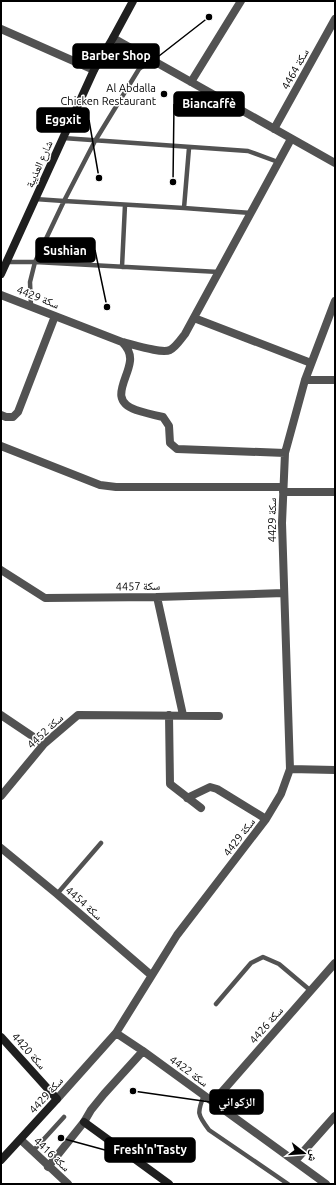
<svg xmlns="http://www.w3.org/2000/svg" width="336" height="1185" viewBox="0 0 336 1185" font-family="Ubuntu,'Noto Naskh Arabic',sans-serif">
	<rect width="100%" height="100%" fill="#fff"/>
	<g fill="none" stroke-linecap="round" stroke-linejoin="round">
		<path stroke="#525252" stroke-width="4.5" d="M63,138L248,151L278,162
			M35,199L64,201L184,208L251,213
			M184,208L189,148
			M6,262H35L219,272
			M122,267L125,205
			M31,307L30,282L35,262L64,201L95,141L139,69L152,60
			M57,894L101,843
			M216,1004L251,963L263,957L279,964L311,991
			M204,1095C197,1113 197,1114 209,1130L288,1184
			M33,1151L64,1117"/>
		<path stroke="#525252" stroke-width="8" d="M1,29L94,70
			M113,38L335,163
			M191,82L241,1
			M274,129L335,19
			M1,295L122,342C127,347 131,353 130,361C128,380 108,400 136,410C145,413 154,415 163,417L169,426L170,443L177,449L285,453
			M194,318L311,363
			M122,342C132,344 161,354 170,350C176,347 181,339 185,334L291,139
			M305,380H335
			M1,415L6,417H13L18,412L55,316
			M1,446L100,485L116,487H283
			M283,492H335
			M1,570L45,598L157,597L284,593
			M157,597L183,715
			M1,715L44,744
			M169,715L170,784L201,808
			M290,769L335,770
			M1,796L44,744L78,715L219,716
			M187,798L210,787L217,789L266,819
			M1,848L57,894L151,975
			M116,1033L143,1051L326,1184
			M57,1099L116,1033L177,935L266,819L281,794L290,769L282,523L285,453L305,380L335,301
			M213,1102L335,963
			M21,1140L68,1184
			M295,1161L335,1116
			M48,1167L84,1122L91,1110L104,1094L143,1051"/>
		<path stroke="#1f1f1f" stroke-width="8" d="M1,274L94,70L113,38L133,1
			M1,1037L57,1099L1,1160
			M84,1122L169,1184"/>
	</g>
	<circle fill="#000" stroke="#fff" stroke-width="1.5" cx="164" cy="94" r="4"/>
	<g text-anchor="middle" stroke-width="3" stroke-linejoin="round" paint-order="stroke">
		<g font-size="11" fill="#000" stroke="#fff">
			<text transform="translate(295 69) rotate(-61)" y="4">سكة 4464</text>
			<text transform="translate(39 164) rotate(-66)" y="4">شارع العذيبة</text>
			<text transform="translate(38 297) rotate(21)" y="4">سكة 4429</text>
			<text transform="translate(272 520) rotate(-90)" y="4">سكة 4429</text>
			<text transform="translate(138 586) rotate(-1)" y="4">سكة 4457</text>
			<text transform="translate(45 731) rotate(-43)" y="4">سكة 4452</text>
			<text transform="translate(239 837) rotate(-53)" y="4">سكة 4429</text>
			<text transform="translate(84 903) rotate(41)" y="4">سكة 4454</text>
			<text transform="translate(266 1025) rotate(-49)" y="4">سكة 4426</text>
			<text transform="translate(29 1051) rotate(48)" y="4">سكة 4420</text>
			<text transform="translate(189 1071) rotate(36)" y="4">سكة 4422</text>
			<text transform="translate(46 1095) rotate(-48)" y="4">سكة 4429</text>
			<text transform="translate(52 1154) rotate(43)" y="4">سكة 4416</text>
		</g>
		<g font-size="11" fill="#000" stroke="#fff" text-anchor="end">
			<text x="156" y="92">Al Abdalla<tspan x="156" dy="13">Chicken Restaurant</tspan></text>
		</g>
	</g>
	<path fill="none" stroke="#000" stroke-width="1.5" d="M209 17L159 56M173 182L174 104M99 178L89 120M107 307L95 250M133 1091L210 1102M61 1138L105 1150"/>
	<g fill="#000" stroke="#fff" stroke-width="1.5">
		<circle cx="209" cy="17" r="4"/>
		<circle cx="173" cy="182" r="4"/>
		<circle cx="99" cy="178" r="4"/>
		<circle cx="107" cy="307" r="4"/>
		<circle cx="133" cy="1091" r="4"/>
		<circle cx="61" cy="1138" r="4"/>
	</g>
	<g fill="#000" stroke="#000" stroke-width="1.5">
		<rect x="73" y="44" width="86" height="24" rx="4"/>
		<rect x="174" y="92" width="70" height="24" rx="4"/>
		<rect x="37" y="108" width="52" height="24" rx="4"/>
		<rect x="36" y="238" width="59" height="24" rx="4"/>
		<rect x="210" y="1090" width="53" height="24" rx="4"/>
		<rect x="105" y="1138" width="90" height="24" rx="4"/>
	</g>
	<g font-size="12" text-anchor="middle" font-weight="bold" fill="#fff">
		<text x="116" y="60">Barber Shop</text>
		<text x="209" y="108">Biancaffè</text>
		<text x="63" y="124">Eggxit</text>
		<text x="65" y="255">Sushian</text>
		<text x="237" y="1106">الزكواني</text>
		<text x="150" y="1154">Fresh'n'Tasty</text>
	</g>
	<rect width="336" height="1185" fill="none" stroke="#000000" stroke-width="4"/>
	<g transform="translate(304 1153) rotate(107)" stroke="#ffffff" stroke-width="3" paint-order="stroke">
	<path d="M0-3L7 15L0 10L-7 15Z" fill="#000000"/>
	<text y="-6" font-size="11" font-weight="bold" text-anchor="middle" fill="#000000">ش</text>
	</g>
</svg>
